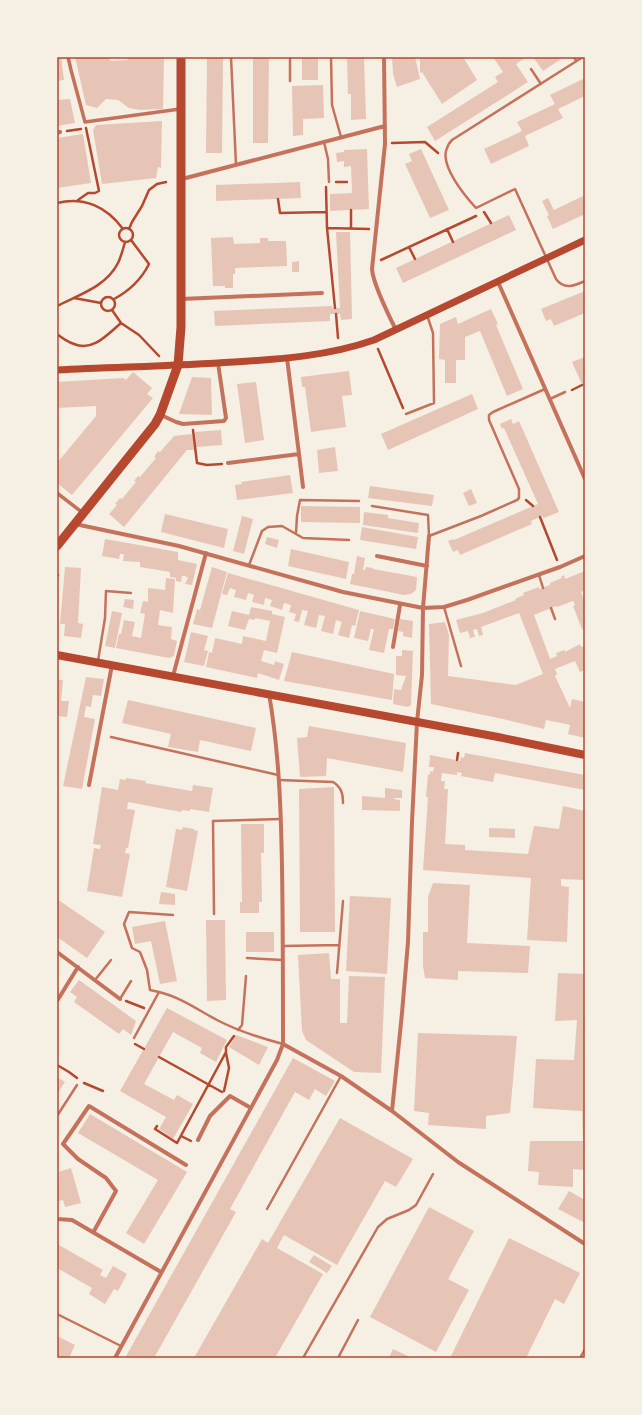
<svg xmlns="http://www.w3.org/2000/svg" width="642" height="1415" viewBox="0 0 642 1415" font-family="Helvetica,sans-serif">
	<rect width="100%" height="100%" fill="#f6efe4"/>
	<path fill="#e6c5b7" d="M57,57H61L64,80L57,81Z
		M75,57H109L110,61L128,60V57H164L163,109L140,110L129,108L118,100L106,99L97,108L86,105Z
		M207,57H223L222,153H206Z
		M253,57H269L268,143H253Z
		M302,57H318V80H302Z
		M347,57H364L366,119L351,120V94H348Z
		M392,57H415L420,79L397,87L393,74Z
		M425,57H463L477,80L442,104L422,72L420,73V59Z
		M493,57H527L516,64L528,82L435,141L427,127L498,82L495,77L503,72Z
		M533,57H560L561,59L543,71Z
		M585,78V96L558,109L563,118L525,136L529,146L491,164L484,149L522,131L517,122L555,104L550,95Z
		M323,85L324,118L303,119V135L293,136L292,86Z
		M70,99L75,123L57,126V100Z
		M162,121L161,168L158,167L156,178L102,184L93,130L96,125Z
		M83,134L91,183L57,188V138Z
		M367,149L369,209L330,211V194L352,193L351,166L344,167V161L337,162L336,153L344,152V150Z
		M421,149L449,210L430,218L405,164L412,161L409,154Z
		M300,182L301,198L216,201V185Z
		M585,195V214L553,229L547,216L549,215L542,201L548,198L554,210Z
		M509,215L516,230L403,283L396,268Z
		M336,232H350L352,319L341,320L340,314H330V321L215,326L214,311L332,306V308H340Z
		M233,237L234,244L260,243V238H268V241H286L287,266L235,268V274H233V288H225V286H213L211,238Z
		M299,261V272H292V262Z
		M585,291V313L554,326L551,319L546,321L541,309Z
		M491,309L498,324L496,325L523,389L507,396L480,331L465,337V360H456V383H445V360L439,359L440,324L456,317L458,324Z
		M585,357V391L572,362Z
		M349,371L352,395L342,396L346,427L311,432L305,387H302L301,377Z
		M133,372L152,388L147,394L153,398L72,495L57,483V463L96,416V406L57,408V382L123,378L126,380Z
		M192,377L211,378L212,415L179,414Z
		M256,382L264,440L245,443L237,384Z
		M472,394L478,409L388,450L381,434Z
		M511,419L513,424L519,421L559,512L544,518L542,516L531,521L532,524L460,555L458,550L453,552L448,541L453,539L454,540L538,504L504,428L502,429L500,424Z
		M221,430L222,445L196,447L195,432Z
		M191,434L193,437L194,450H187L124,527L109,514L117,505L115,504L120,498L122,499L136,482L134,481L138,476L140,477L156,458L154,457L158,451L160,452L174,436Z
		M335,447L338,471L319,473L317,450Z
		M290,475L293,493L237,500L235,485L242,484L241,482Z
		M370,486L434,495L432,506L368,498Z
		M471,489L477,503L469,506L463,493Z
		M301,506L360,507V523L301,522Z
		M364,512L388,515V518L419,523L418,533L363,525Z
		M165,514L228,529L224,548L161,532Z
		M242,516L253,519L244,554L233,551Z
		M362,527L418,537L416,549L360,540Z
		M267,537L279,540L277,548L265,544Z
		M105,539L178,552V560L197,564L192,585L185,584L188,578L185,576H182L181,582L176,581V578L170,577V572L140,567V562L123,561L124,554H120L119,559L102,556Z
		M291,549L349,562L346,579L288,566Z
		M357,556L365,558L363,570H365L366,567L373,568V569L417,577L416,590L411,594L404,595L350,584L352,574H354Z
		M65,567L81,568L78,623L83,624L81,638L64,636L65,624H60Z
		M212,567L227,572L212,628L193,624L197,609L200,610Z
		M585,571V590L581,592L585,602V634L583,629H582L573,606L575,605L573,601L557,607L556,606L534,615L550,659L557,656L556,653L565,650V652L580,644L581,647L585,645V670L580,672L575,661L555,669L557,674L555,676L570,708L572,699L585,702V738L568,734L570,725L566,724L546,720L544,729L503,719L431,704L429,624L445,622L449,635L448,676L516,685L543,674L519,613L481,627L483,635L479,636L477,629L473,630L475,637L470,638L468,631L460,633L456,620L483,613L516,600L515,599L524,595L523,593L539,587V589L550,585V583L562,578L561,577L564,575L565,579Z
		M228,573L359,610L355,626L352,625L349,638L338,635L342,622L336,620L333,634L321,631L325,616L319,615L316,628L304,625L308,611L302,610L299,622L294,621L296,614L289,612L291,605L284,603L282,610L270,606L272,600L265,598L264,605L252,602L254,595L248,593L246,600L234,597L236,590L230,588L227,595L222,594Z
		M166,578L175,579L173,613L160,610L158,625L172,627L171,639L177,641L174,656L169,658L116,648L119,634H121L124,620L135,622L132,636L141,638L145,614L140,613L143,601L148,602V588L165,590Z
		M125,599L134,600L133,609L123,607Z
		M251,607L272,611V614L285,617L277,653L264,650L261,661L274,665L275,661L284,664L279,680L258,673L257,678L206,667L209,652L212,653L215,638L242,644L243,636L266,641L270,621L255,618V620L249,619L245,630L228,626L232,611L249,615Z
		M112,611L122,613L115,648L105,646Z
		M360,611L395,619L393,629H389L384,653L369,650L374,629H371L368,641L354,638Z
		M400,619L413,621L412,638L403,636V632L398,631Z
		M191,632L208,636L204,650L208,651L204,666L184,662Z
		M402,650L413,651L411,705L408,707L393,704L394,689L401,690L406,676L396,675V656H402Z
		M292,652L394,674L392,700L284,681Z
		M86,677L104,679L101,696L93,695L91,707L86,706L84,717L95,719L82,789L63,786Z
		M57,680H63L61,701H69L67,717L57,716Z
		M128,700L256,728L251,751L200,740L198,752L168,747L171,734L122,723Z
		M309,726L406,743L403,772L327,758L326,776L300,777L297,738L307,737Z
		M465,753L585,775V790L495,773L493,782L461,776L462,773L457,772V775L442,773L441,781H445L444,789H448L445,844L465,845V850L528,854L534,826L559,829L563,806L585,811V880L561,879V886L569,887L567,942L527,940L531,878L423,870L428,797H426L428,774L430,775V771L433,772L434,767H429L430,755L460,761L461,757L464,758Z
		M126,778L146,781L145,783L192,791L193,785L213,788L209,812L190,809V811L182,810L181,812L128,802L127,809L135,810L128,848H126L125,853L130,854L122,897L87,891L94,848L100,849L101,845L93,844L102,787L118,790L120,779L126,780Z
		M334,787L335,932H300L299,789Z
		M385,788L402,790V798H394V799L400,800V811L362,810V796L385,798Z
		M241,824H264V853H261L262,902H259V913H240V902H242Z
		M183,827L194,829V830L198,831L187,891L166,887L176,829L182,830Z
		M489,828L515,829V838L489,837Z
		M433,883L470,885L467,943L530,946L528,973L458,971V980L425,978L423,966V932H428V897Z
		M161,892L175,894V905L159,904Z
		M350,896L391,898L387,974L346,971Z
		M57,899L105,932L87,958L57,937Z
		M206,920H225L226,1000L207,1001Z
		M165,921L177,981L160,984L151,941L135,944L132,927Z
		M246,932H274V952H246Z
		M329,953L331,979H340V1023H347L349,976L385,977L381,1073L354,1072L306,1040L302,1031L298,955Z
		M558,973L585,974V1170L573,1169V1187L538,1185L539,1172L528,1171L530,1141H583L582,1111L533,1108L536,1059L574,1060L577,1020L555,1021Z
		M79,980L136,1021L131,1035L123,1029L119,1034L74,1002L77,997L70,992Z
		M167,1008L227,1040L216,1062L200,1053L202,1048L173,1032L144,1084L174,1100L177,1095L193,1104L173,1139L159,1129L166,1117L120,1091Z
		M418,1033L517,1036L510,1113L486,1116V1129L428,1125L429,1113L414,1111Z
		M236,1035L268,1047L259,1065L229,1047Z
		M293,1058L335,1081L326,1096L315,1089L309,1100L295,1092L230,1209L236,1212L154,1358H125Z
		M57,1077L65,1082L57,1094Z
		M90,1114L187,1172L144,1244L126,1233L158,1180L78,1133Z
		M340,1118L413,1159L396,1187L385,1181L337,1265L284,1235L277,1248L323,1274L275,1358H194L262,1239L268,1243Z
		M71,1168L81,1203L65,1207L63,1200L57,1202L59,1209H57V1178H59L58,1172Z
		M569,1191L585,1200V1223L558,1209Z
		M429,1207L474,1231L448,1279L469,1290L436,1352L370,1317Z
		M509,1238L580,1273L564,1304L555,1299L526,1358H450Z
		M57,1244L103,1270L100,1275L106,1278L113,1266L127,1274L118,1291L114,1289L105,1304L89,1294L92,1288L57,1268Z
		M314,1255L332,1266L327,1273L309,1262Z
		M57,1336L75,1345L69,1358H57Z
		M393,1349L412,1358H389Z"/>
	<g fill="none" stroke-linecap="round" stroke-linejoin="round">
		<path stroke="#b5482f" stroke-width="2.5" d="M67,131L81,129
			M392,143L425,142L438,153
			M336,182H347
			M326,187L327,228L335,308
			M278,199L280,213L326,212
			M78,200L88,193H95L99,191L86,128
			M57,203C84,196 107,207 123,229
			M351,210V228
			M484,212L491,223
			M119 235a7 7 0 1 1 14 0a7 7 0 1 1-14 0Z
			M327,228L369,229
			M129,229L132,222L142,206L149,190L157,184L166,182
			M447,229L453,242
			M409,247L415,259
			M381,260L476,216
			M101 304a7 7 0 1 1 14 0a7 7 0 1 1-14 0Z
			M74,298L101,303
			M114,299C129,291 141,280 149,264L131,240
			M57,306C78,295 106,287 118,263C121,257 123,249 125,242
			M112,310L121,323
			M336,314L338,338
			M57,334C62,338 68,342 74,344C93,352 108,334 121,323L139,335L159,356
			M378,349L403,408
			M572,390L582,385
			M193,430L197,463L207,465L222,464
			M526,500L533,506
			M540,517L557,560
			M57,576L58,575
			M457,760L458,753
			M126,1001L144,1008
			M135,1044L144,1049
			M159,1057L222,1092
			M57,1065L69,1072L77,1078
			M84,1083L103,1091
			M224,1091L229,1068L226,1053
			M157,1126L155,1129L177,1143L226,1052V1047L234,1036
			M181,1136L191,1141"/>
		<path stroke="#c5725c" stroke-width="2.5" d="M231,57L236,165
			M331,57L332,105L341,137
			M574,57L576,61
			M583,57L452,140C450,142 448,145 447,148C439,165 465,196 476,208L515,189L556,279C564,290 574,286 585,281
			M531,69L541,84
			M290,81V57
			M324,142L328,159L329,182
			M550,399L565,392
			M406,414L434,403L433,333L427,315
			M372,506L428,515L429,536L481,516L517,500L519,498V489L489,420V415L493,412L545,389
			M296,533L297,516L300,500L359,501
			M249,565L262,531L268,527L282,526L303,538L349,540
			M539,575L543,588
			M444,607L461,666
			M551,608L555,619
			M98,661L105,618L106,591L131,593
			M111,737L278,775
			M279,780L333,782C341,787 343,793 343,803
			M214,914L213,821L281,819
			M283,946L339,945
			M247,958L283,960
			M337,973L343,901
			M95,980L111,960
			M159,992L150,990L147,970L140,952L132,948L124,924L129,912L173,915
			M120,999L131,981
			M238,1030L242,1025L246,976
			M134,1038L159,992C180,997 198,1010 217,1020C238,1031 260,1038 283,1044
			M57,1116L77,1085
			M267,1209L341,1076
			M57,1314L121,1346
			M303,1358L378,1227L387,1219L409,1210L416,1205L433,1174
			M338,1358L358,1320
			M580,1358L585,1349"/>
		<path stroke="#c5725c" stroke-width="3.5" d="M68,57L71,70L85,122L180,109
			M57,493L83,513"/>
		<path stroke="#c5725c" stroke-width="4" d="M384,57L385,144L372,269C373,284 389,316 396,330
			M57,133L60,132
			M182,179L385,126
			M498,282L585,479
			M181,299L322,293
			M161,415L176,422L183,424L224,421L226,418L218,363
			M299,454L303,487
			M228,463L299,454L287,358
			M75,524L179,546L343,592L423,608L444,607L467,600L560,567L585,556
			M377,556L427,566
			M393,647L400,605
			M173,676L206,553
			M89,785L112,665
			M57,952L120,999
			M57,1001L78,967
			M283,1044L341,1076L392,1111L458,1162L585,1244
			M392,1111L402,1013L408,942L412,822L417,722L422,675L423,608L429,536
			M198,1140L210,1116L230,1096L251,1108
			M57,1219L72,1220L161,1272
			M94,1231L116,1191L106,1178L78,1159L63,1144L89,1106L186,1165
			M115,1358L277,1060L283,1044C283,985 283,926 282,867C281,810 279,751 269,694"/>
		<path stroke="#b5482f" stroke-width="7" d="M57,370C116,367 175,366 234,362C282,359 328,356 374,340L585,240"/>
		<path stroke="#b5482f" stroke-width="8" d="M57,655L498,737L585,755"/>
		<path stroke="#b5482f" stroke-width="9" d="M57,546L155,424L160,415L178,365L181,327V57"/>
	</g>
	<rect width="642" height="1415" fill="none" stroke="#f6efe4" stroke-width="116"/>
	<rect x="58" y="58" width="526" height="1299" fill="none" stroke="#b5482f" stroke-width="1.5"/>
</svg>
